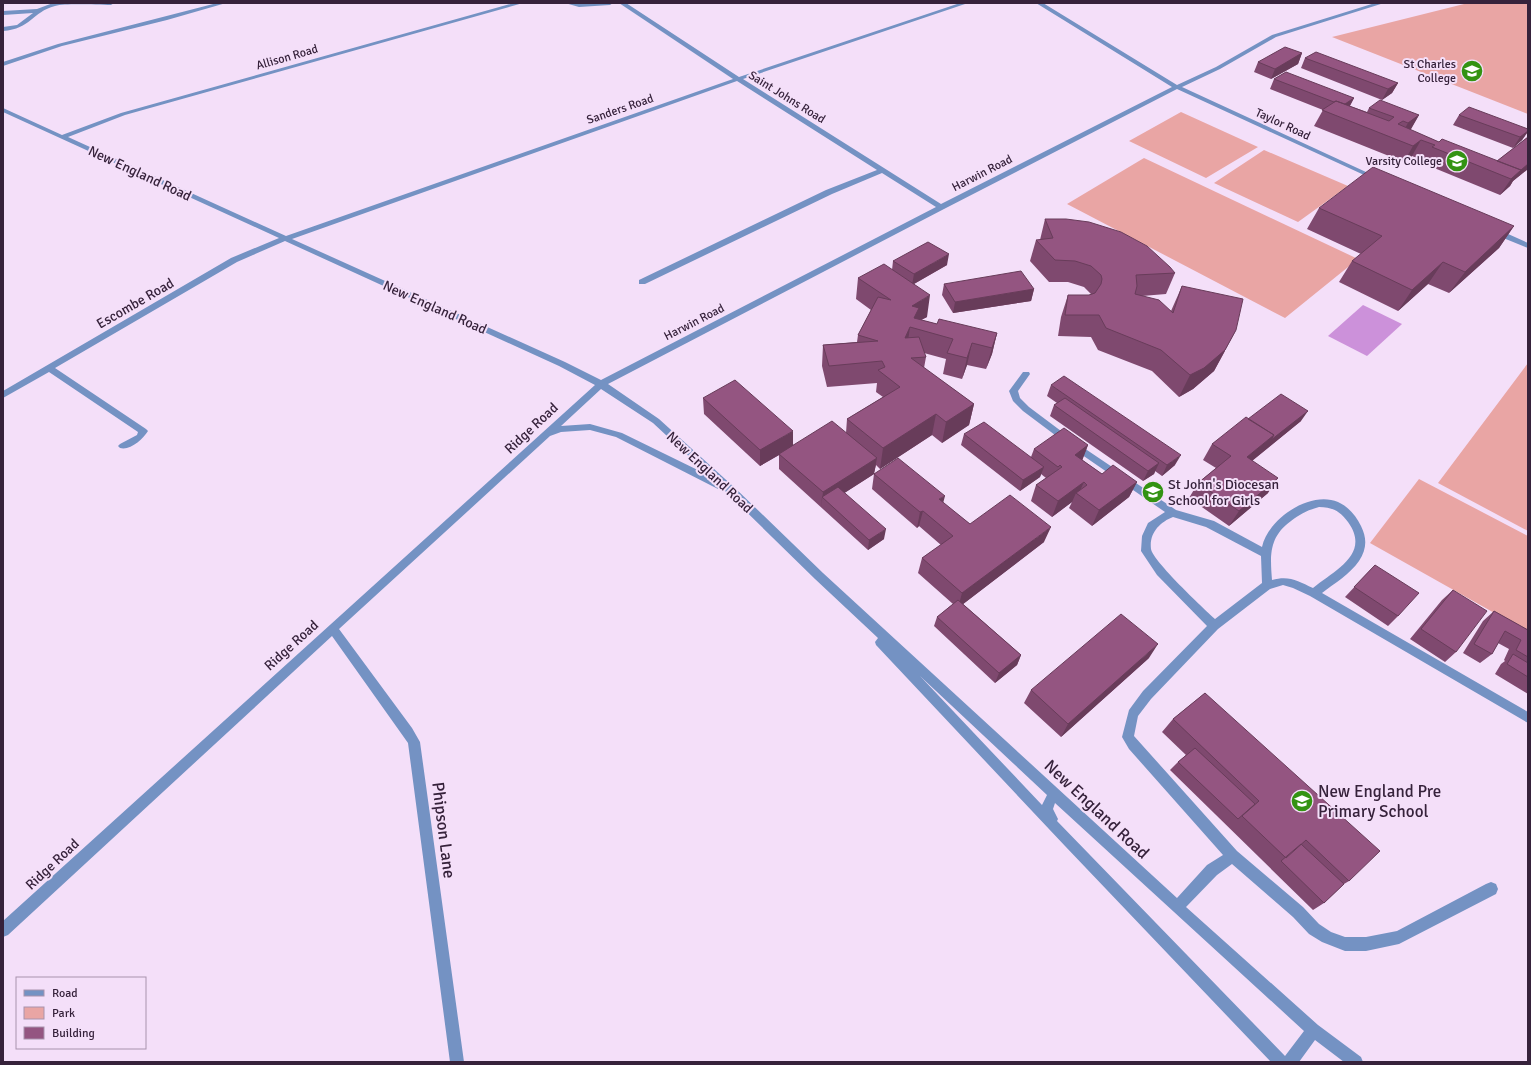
<svg xmlns="http://www.w3.org/2000/svg" width="1531" height="1065" viewBox="0 0 1531 1065" font-family="Signika,sans-serif">
	<rect width="100%" height="100%" fill="#f4dff9"/>
	<path fill="#e9a5a4" d="M1468,3H1528V114L1332,37Z
		M1181,112L1258,147L1206,178L1129,141Z
		M1264,150L1348,186L1298,222L1214,183Z
		M1144,158L1358,259L1285,318L1067,204Z
		M1528,363V531L1438,483Z
		M1419,479L1528,536V632L1370,543Z"/>
	<path fill="#cc91da" d="M1363,305L1402,324L1367,356L1328,336Z"/>
	<g fill="none" stroke-linecap="round" stroke-linejoin="round">
		<path fill="#7492c3" fill-rule="evenodd" d="M53,3H114L111,5C97,5 67,3 55,6C32,12 31,29 3,31V27L17,25L33,13L3,15V11L37,9Z
			M217,3H226L167,20L62,46L3,66V62L58,44Z
			M514,3H523L125,115L68,137L286,236L733,79L619,3H626L739,77L960,3H968L743,79L941,204L1172,87L1036,3H1043L1177,85L1216,67L1272,35L1375,3H1384L1276,37L1220,69L1182,87L1379,178V180H1375L1177,89L944,209L608,384L659,419L735,488L823,573L1177,898L1207,865L1223,855L1129,749L1122,737L1129,710L1143,691L1207,626L1157,575L1141,551L1142,536L1148,523L1165,512L1075,450L1023,411L1013,401L1009,391L1023,372H1029L1030,374L1018,391L1020,398L1029,407L1081,446L1176,510L1214,521L1262,547C1268,519 1310,490 1338,502C1349,507 1356,516 1361,526C1367,538 1367,549 1359,561C1350,574 1335,583 1322,593L1528,712V723L1310,596L1293,588L1283,585L1270,589L1218,629L1151,699L1138,716L1134,736L1237,851L1303,907L1319,924L1331,932L1345,937H1366L1397,931L1486,884L1491,882L1496,884L1498,889L1496,894L1399,944L1366,951H1345L1322,942L1309,934L1293,917L1232,864L1217,875L1186,907L1318,1025L1361,1057L1363,1062H1344L1315,1040L1299,1062H1271L1065,846L876,645L875,642L878,638L815,579L723,489H718L616,437L590,430L561,432L550,436L339,629L412,728L420,742L464,1062H450L408,743L332,636L8,935L3,937V921L595,385L559,366L285,241L237,262L55,368L146,429L148,431C143,439 130,451 120,448L118,446L120,444L137,435L138,432L49,372L3,398V391L231,258L279,238L3,112V108L62,135L121,113ZM737,81L877,170L826,190L639,280V284H645L832,194L882,173L936,207L601,380L565,362L292,239ZM601,389L653,423L710,476L622,433L590,424L561,426ZM1319,507C1332,507 1340,511 1348,522C1371,554 1335,570 1313,588C1298,581 1289,575 1272,580C1270,555 1269,537 1291,521C1300,514 1308,510 1319,507ZM1173,517L1206,527L1261,556L1262,583L1215,619C1203,608 1153,561 1151,549C1149,533 1160,522 1173,517ZM920,676L1047,795L1042,805ZM1055,803L1304,1031L1285,1056L1057,821L1058,819L1053,809Z
			M565,3H613L610,5L579,7Z
			M1491,229H1497L1528,243V248L1491,233Z"/>
	</g>
	<path fill="#7f496f" d="M1302,53L1298,64L1271,79L1254,72L1258,62Z
		M1305,58L1398,83L1392,93L1382,100L1301,68Z
		M1274,79L1354,98L1350,106L1367,112L1369,108L1419,115L1410,130L1439,142L1497,161L1528,137V169L1513,181L1510,186L1500,195L1422,163L1424,161L1412,156L1404,162L1314,126L1323,110L1270,89Z
		M1459,115L1528,129V132L1522,140L1513,148L1453,125Z
		M1319,208L1514,226L1499,248L1449,293L1428,284L1398,311L1339,282L1352,261L1361,254L1307,229Z
		M1045,219L1175,273L1166,294L1142,296L1171,311L1182,286L1225,351L1214,371L1193,389L1179,397L1152,371L1098,350L1091,337L1058,336L1061,317L1068,295H1089L1091,294L1084,287L1068,282H1049L1030,261L1036,240H1040Z
		M893,261L947,265L914,284L927,317L921,320L937,324L997,333L992,354L986,369L967,365L962,379L943,374L946,359L924,353L926,357L924,368L974,404L969,425L942,443L932,435L880,469L876,465L874,473L943,503L970,524L1044,542L963,604L1021,655L1017,665L995,683L934,626L937,617L953,604L918,573L922,558L941,545L919,526L917,528L872,489L874,474L844,493L884,539L868,550L779,469V455L760,466L704,414L703,398L793,445L846,433L847,419L883,397L876,392L877,383L827,387L822,366L823,345L857,342L858,335L871,310L856,299L858,278L892,270Z
		M944,284L1034,289L1031,301L953,313L942,295Z
		M1051,385L1175,465L1162,476L1155,471L1154,474L1143,481L1050,416L1054,405L1057,403L1047,396Z
		M1248,419L1301,421L1252,461L1268,493L1229,526L1189,498L1198,483L1216,468L1203,460L1212,444Z
		M964,434L1031,457L1034,449L1088,445L1082,460L1102,474L1137,482L1129,497L1092,526L1069,508L1072,502L1052,517L1031,501L1036,485L1046,478L1041,474L1040,477L1020,491L961,445Z
		M1375,565L1398,616L1388,626L1345,597Z
		M1453,590L1456,652L1445,662L1410,639L1442,600Z
		M1494,611L1528,630V694L1495,674L1501,664L1505,661L1504,660L1509,649L1498,643L1492,654L1480,663L1463,653L1483,621Z
		M1149,658L1061,737L1024,703L1031,690Z
		M1205,693L1349,881L1344,884L1324,903L1313,910L1170,770L1178,762L1186,755L1162,732L1173,719Z"/>
	<path fill="#683c5a" d="M1302,53L1298,64L1271,79L1275,69Z
		M1398,83L1392,93L1382,100L1388,89Z
		M1354,98L1348,109L1343,105Z
		M1419,115L1410,131L1399,139L1408,123Z
		M1528,131L1522,140L1513,148L1520,137Z
		M1421,140L1412,156L1404,162L1413,146Z
		M1528,164V169L1513,181L1510,186L1500,195L1511,179Z
		M1514,226L1499,248L1449,293L1465,272Z
		M949,254L947,265L912,285L914,274Z
		M1443,262L1428,284L1398,311L1412,290Z
		M1034,289L1031,301L953,313L955,302Z
		M930,295L927,317L917,322L916,329L912,306Z
		M910,327L907,348L905,338Z
		M1236,330L1214,371L1193,389L1179,397L1190,375Z
		M997,333L992,354L986,369L992,348Z
		M972,343L967,365L962,379L967,358Z
		M974,404L969,425L942,443L946,422Z
		M1308,411L1301,421L1237,473L1247,457L1274,435Z
		M936,414L932,435L880,469L883,448Z
		M793,431V447L779,454V455L760,466V450Z
		M1088,445L1082,461L1075,455Z
		M1181,455L1175,465L1162,476L1167,465Z
		M877,458L874,474L829,503L822,497L821,508L823,492Z
		M1159,463L1154,474L1143,481L1148,471Z
		M1044,467L1040,477L1020,491L1023,480Z
		M1278,478L1268,493L1229,526L1239,511Z
		M1084,482L1078,495L1076,493L1072,502L1052,517L1058,501Z
		M1137,482L1129,497L1092,526L1099,510Z
		M945,496L941,511L939,499Z
		M923,511L919,526L917,528L920,512Z
		M1051,527L1044,542L958,608L962,593Z
		M886,529L884,539L868,550L869,540Z
		M1158,644L1149,658L1061,737L1068,724Z
		M1021,655L1017,665L995,683L999,673Z"/>
	<path fill="#945581" stroke="#683c5a" d="M1285,47L1302,53L1275,69L1258,62Z
		M1316,52L1398,83L1388,89L1305,58Z
		M1286,72L1354,98L1345,104L1336,101L1334,102L1274,79Z
		M1380,100L1419,115L1408,123L1403,121L1398,124L1439,142L1442,139L1521,170L1511,179L1432,147L1435,145L1421,140L1413,146L1322,110L1336,101L1389,121L1394,117L1369,108Z
		M1469,107L1528,129V131L1520,137L1459,115Z
		M1528,137V164L1521,170L1497,161Z
		M1373,167L1514,226L1465,272L1443,262L1412,290L1352,261L1382,236L1319,208Z
		M1045,219H1066L1089,222L1121,232L1147,246L1170,267L1175,273L1136,275L1137,286L1135,294L1159,300L1173,313L1182,286L1243,299L1236,330L1225,350L1204,368L1190,375L1161,350L1106,328L1099,315H1065L1068,295H1089L1095,293L1101,284L1102,279L1101,275L1091,266L1075,261L1055,260L1036,240L1053,238Z
		M928,242L949,254L914,274L893,261Z
		M884,264L930,295L912,306L919,308L914,318L937,324L939,319L997,333L992,348L972,343L967,358L947,353L953,339L910,327L905,338L919,337L926,357L911,358L974,404L946,422L936,414L883,448L847,419L900,387L878,370L885,367L882,361L829,366L823,345L878,341L858,335L878,297L891,300L858,278Z
		M1021,271L1034,289L955,302L944,284Z
		M1064,376L1181,455L1167,465L1051,385Z
		M735,380L793,431L760,450L703,398Z
		M1281,394L1308,411L1271,440L1274,435L1248,419Z
		M1065,398L1159,463L1148,471L1054,405Z
		M1246,417L1274,435L1247,457L1278,478L1239,511L1198,483L1231,456L1212,444Z
		M832,421L877,458L823,492L779,454Z
		M984,422L1044,467L1023,480L964,434Z
		M1064,428L1088,445L1075,455L1102,474L1113,465L1137,482L1099,510L1076,493L1087,485L1084,482L1058,501L1036,485L1062,467L1060,465L1058,467L1034,449Z
		M898,458L945,496L939,499L970,524L1010,495L1051,527L962,593L922,558L953,536L923,511L920,512L874,474Z
		M838,487L886,529L869,540L822,497Z
		M1375,565L1419,593L1398,616L1354,587Z
		M1453,590L1487,611L1456,652L1421,629Z
		M958,600L1021,655L999,673L937,617Z
		M1494,611L1528,630V657L1516,650L1521,640L1505,631L1492,654L1474,644Z
		M1121,614L1158,644L1068,724L1031,690Z
		M1513,654L1528,663V677L1507,664Z
		M1205,693L1380,851L1349,881L1306,840L1286,858L1242,816L1259,801L1173,719Z
		M1195,748L1255,804L1238,819L1178,762Z
		M1301,844L1344,884L1324,903L1281,861Z"/>
	<defs>
		<g id="university-disc" transform="scale(1.15)"><circle r="9.5" fill="#339312" stroke="#f4dff9"/><path d="M0-5L7-2L0 1L-7-2ZM-4 1L0 2.5L4 1V4Q0 6-4 4Z" fill="#fff"/></g>
		<g id="school-disc" transform="scale(1.15)"><circle r="9.5" fill="#339312" stroke="#f4dff9"/><path d="M0-5L7-2L0 1L-7-2ZM-4 1L0 2.5L4 1V4Q0 6-4 4Z" fill="#fff"/></g>
	</defs>
	<g fill-rule="evenodd">
		<use href="#university-disc" x="1472" y="71"/>
		<use href="#university-disc" x="1457" y="161"/>
		<use href="#school-disc" x="1153" y="492"/>
		<use href="#school-disc" x="1302" y="801"/>
	</g>
	<g text-anchor="middle" stroke-width="4" stroke-linejoin="round" paint-order="stroke">
		<g font-size="12" fill="#36223b" stroke="#f4dff9">
			<text transform="translate(287 57) rotate(-16)" y="4">Allison Road</text>
			<text transform="translate(787 97) rotate(32)" y="4">Saint Johns Road</text>
			<text transform="translate(620 109) rotate(-19)" y="4">Sanders Road</text>
			<text transform="translate(1283 124) rotate(25)" y="4">Taylor Road</text>
			<text transform="translate(982 173) rotate(-27)" y="4">Harwin Road</text>
			<text transform="translate(694 322) rotate(-27)" y="4">Harwin Road</text>
		</g>
		<g font-size="12" fill="#36223b" stroke="#f4dff9" text-anchor="end">
			<text x="1456" y="68">St Charles<tspan x="1456" dy="14">College</tspan></text>
			<text x="1442" y="165">Varsity College</text>
		</g>
		<g font-size="14" fill="#36223b" stroke="#f4dff9">
			<text transform="translate(140 173) rotate(25)" y="5">New England Road</text>
			<text transform="translate(135 303) rotate(-30)" y="5">Escombe Road</text>
			<text transform="translate(435 307) rotate(24)" y="5">New England Road</text>
			<text transform="translate(531 428) rotate(-43)" y="5">Ridge Road</text>
			<text transform="translate(710 472) rotate(43)" y="5">New England Road</text>
			<text transform="translate(291 645) rotate(-42)" y="5">Ridge Road</text>
			<text transform="translate(52 864) rotate(-43)" y="5">Ridge Road</text>
		</g>
		<g font-size="14" fill="#36223b" stroke="#f4dff9" text-anchor="start">
			<text x="1168" y="489">St John's Diocesan<tspan x="1168" dy="16">School for Girls</tspan></text>
		</g>
		<g font-size="17" fill="#36223b" stroke="#f4dff9" text-anchor="start">
			<text x="1318" y="797">New England Pre<tspan x="1318" dy="20">Primary School</tspan></text>
		</g>
		<g font-size="17" fill="#36223b" stroke="#f4dff9">
			<text transform="translate(1097 809) rotate(43)" y="6">New England Road</text>
			<text transform="translate(444 830) rotate(83)" y="6">Phipson Lane</text>
		</g>
	</g>
	<rect width="1531" height="1065" fill="none" stroke="#36223b" stroke-width="8"/>
	<rect x="16" y="977" width="130" height="72" fill="#f4dff9" stroke="#a893ad"/>
	<rect x="24" y="990" width="20" height="6" fill="#7492c3" stroke="#a893ad"/>
	<text x="52" y="997" font-size="12" fill="#36223b">Road</text>
	<rect x="24" y="1007" width="20" height="12" fill="#e9a5a4" stroke="#a893ad"/>
	<text x="52" y="1017" font-size="12" fill="#36223b">Park</text>
	<rect x="24" y="1027" width="20" height="12" fill="#945581" stroke="#a893ad"/>
	<text x="52" y="1037" font-size="12" fill="#36223b">Building</text>
</svg>
